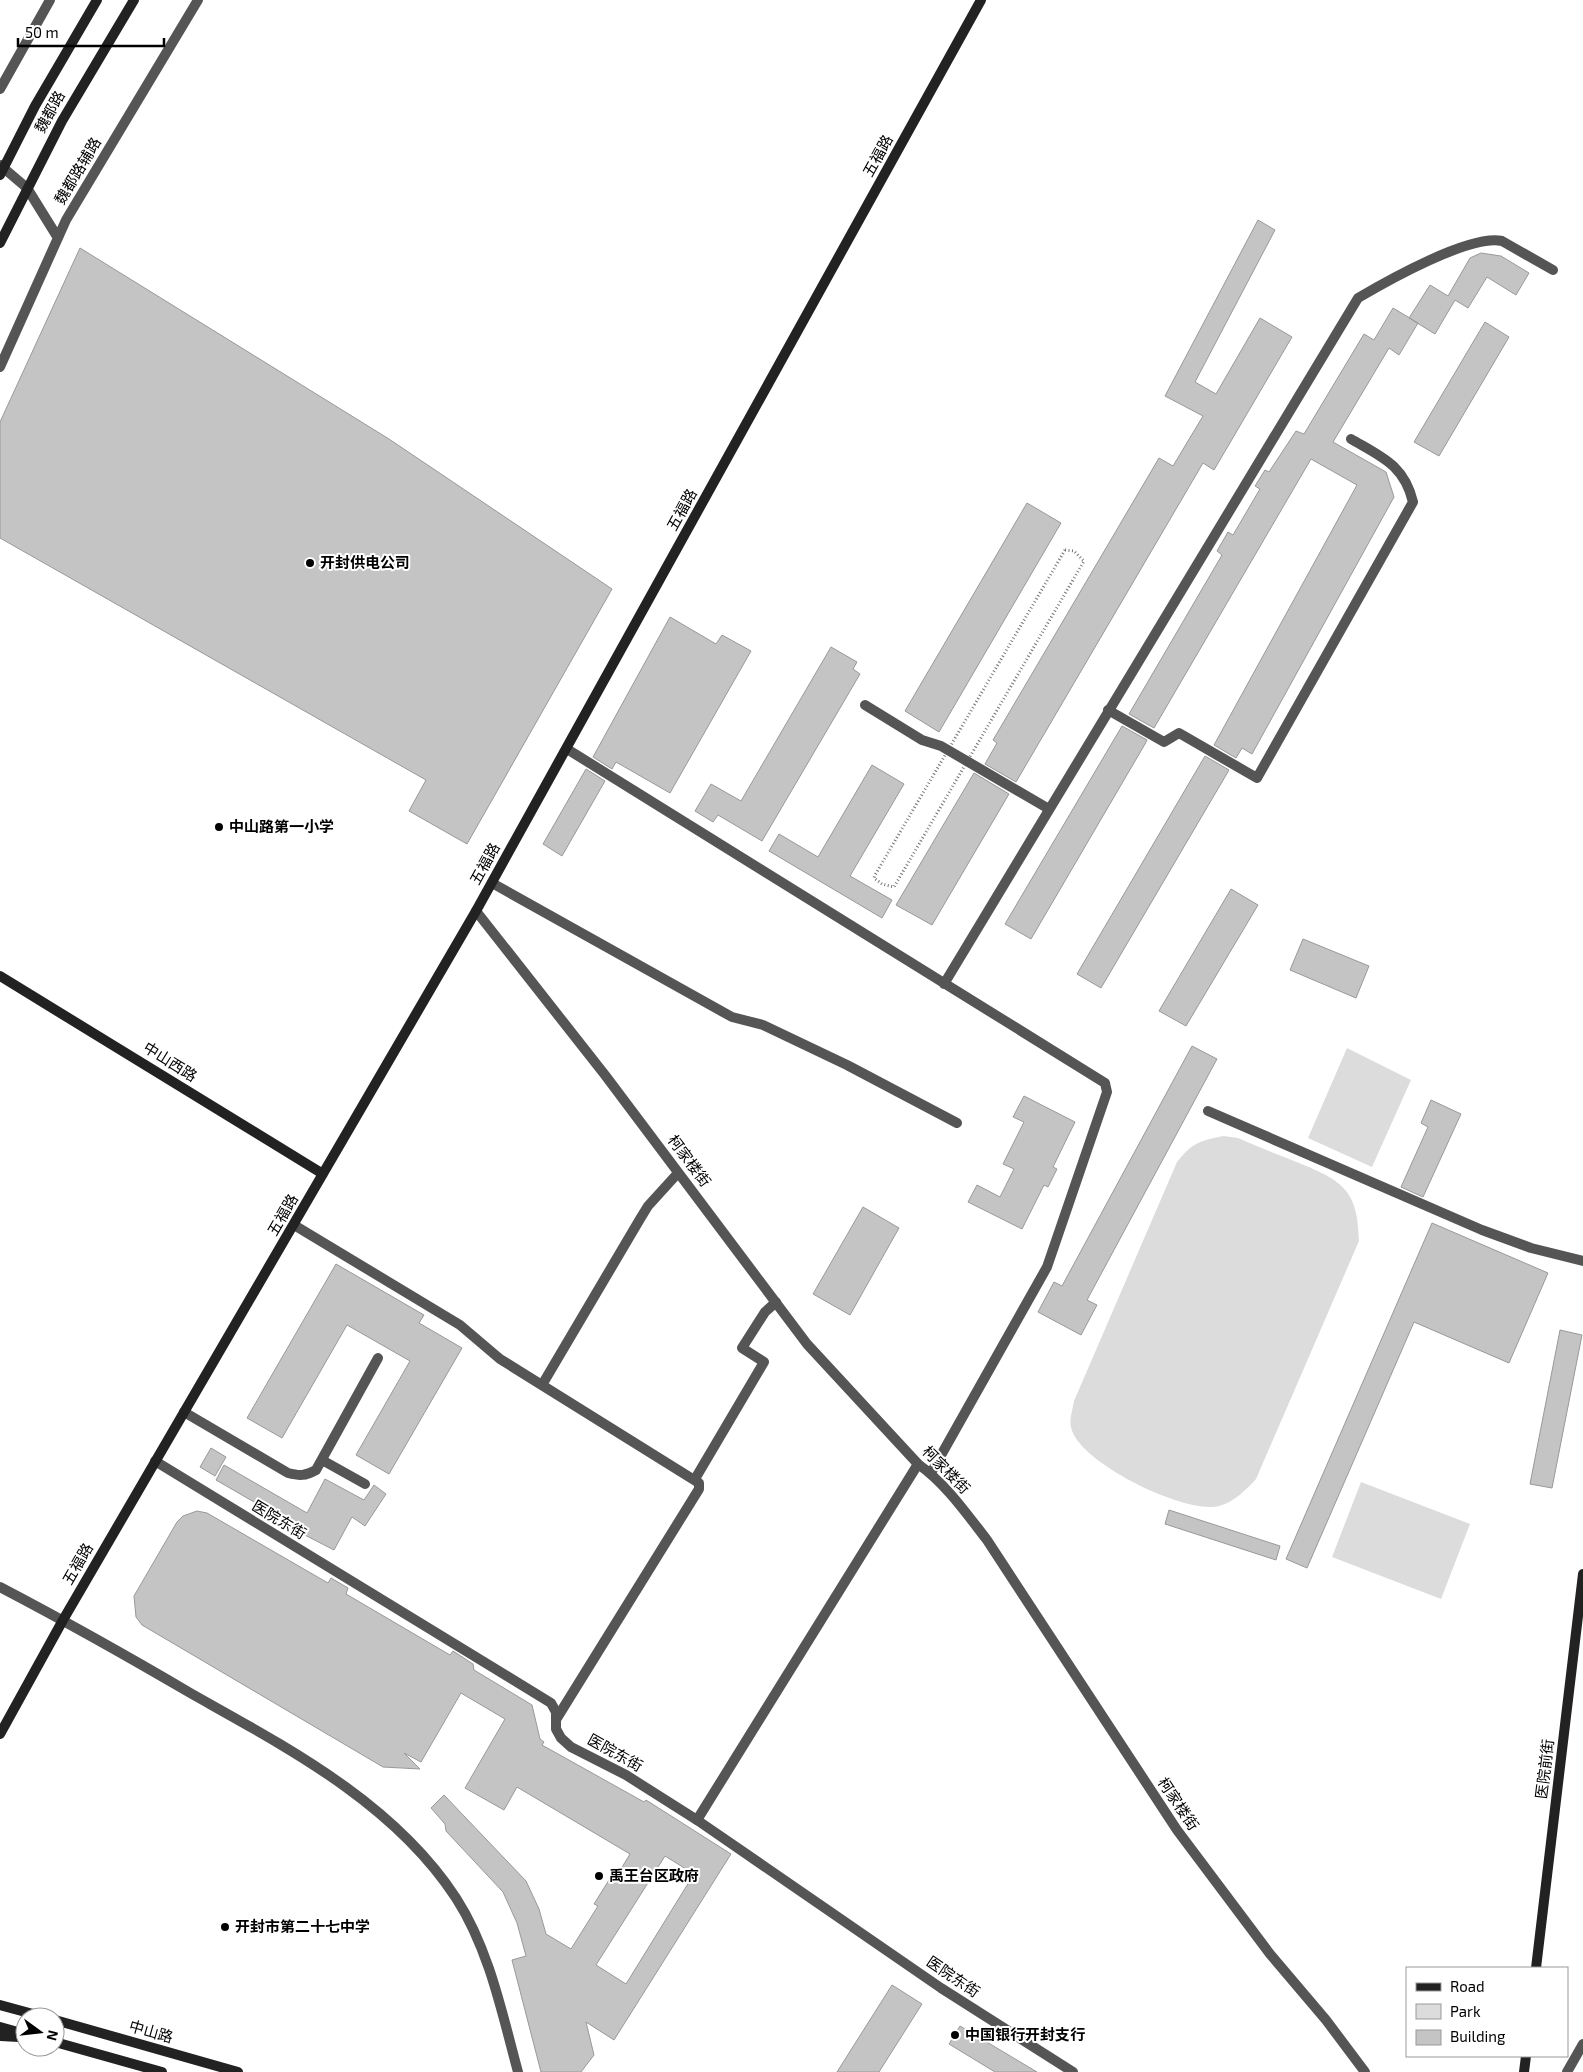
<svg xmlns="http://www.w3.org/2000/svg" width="1583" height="2072" viewBox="0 0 1583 2072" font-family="'Exo 2','Noto Sans SC',sans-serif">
	<rect width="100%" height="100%" fill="#fff"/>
	<path fill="#dcdcdc" d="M1347,1048L1411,1080L1372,1167L1308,1138Z
		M1223,1136L1238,1138C1258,1147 1279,1155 1299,1163C1343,1181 1358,1190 1359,1241L1256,1479C1246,1490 1234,1502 1219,1506C1186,1515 1077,1462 1071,1427C1069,1420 1073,1408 1074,1401L1177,1162C1192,1143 1199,1141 1223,1136Z
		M1361,1482L1470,1524L1441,1599L1332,1557Z"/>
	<path fill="#c4c4c4" stroke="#999" fill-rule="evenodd" d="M1258,220L1275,230L1195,382L1216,394L1260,318L1292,337L1214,470L1203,463L1016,782L985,764L997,743L993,740L1159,458L1173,466L1203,416L1165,396Z
		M80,248L389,439L612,589L467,844L409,811L426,780L0,538V422Z
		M1481,253L1501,256L1529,273L1516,295L1487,277L1468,308L1455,300L1435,334L1409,318L1430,285L1448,296L1470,258Z
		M1393,308L1418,323L1399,355L1389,348L1333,442L1386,472L1394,497L1252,754L1242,748L1236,758L1214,745L1357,485L1311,459L1154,728L1129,714L1222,555L1217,551L1228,532L1233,535L1260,489L1255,486L1265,470L1269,472L1296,431L1304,434L1364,334L1374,340Z
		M1485,322L1509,337L1439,456L1414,442Z
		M1027,503L1061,523L939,732L905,711Z
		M670,617L716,644L722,635L751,651L670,793L616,762L612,769L593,757Z
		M831,647L857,662L853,669L860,674L762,841L718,815L713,822L695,811L711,784L741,801Z
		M1122,726L1147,740L1145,744L1031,939L1005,924Z
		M1205,756L1229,770L1101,988L1077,974Z
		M872,765L904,784L850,876L892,900L882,918L769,851L779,834L818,857Z
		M586,769L605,781L562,856L543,844Z
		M974,773L1009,794L932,925L896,905Z
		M1231,889L1258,905L1186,1026L1159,1011Z
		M1303,939L1369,966L1356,998L1290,970Z
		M1192,1046L1217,1059L1087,1300L1097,1305L1081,1335L1038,1312L1054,1282L1062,1286Z
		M1024,1096L1075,1122L1053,1167L1057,1169L1048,1187L1044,1185L1022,1229L968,1202L977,1185L1000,1197L1014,1169L1003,1164L1024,1122L1013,1117Z
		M1431,1100L1461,1114L1423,1197L1401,1187L1428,1127L1421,1123Z
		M863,1207L899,1228L850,1315L813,1294Z
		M1432,1223L1548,1273L1509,1363L1414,1322L1307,1568L1286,1559Z
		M336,1264L424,1315L419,1323L462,1348L389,1474L356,1455L410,1361L347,1325L282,1438L247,1418Z
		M1560,1330L1582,1335L1552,1488L1530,1484Z
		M211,1448L226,1457L215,1476L200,1467Z
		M224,1465L307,1513L325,1479L364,1500L374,1485L386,1494L365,1526L352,1517L334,1550L297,1531L299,1528L216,1480Z
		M1169,1510L1280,1546L1276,1560L1165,1524Z
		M197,1511L207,1513L328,1583L331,1578L348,1588L346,1594L450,1655L453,1651L473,1664L474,1670L532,1705L540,1739L544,1742L542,1745L644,1802L646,1800L731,1854L614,2040L586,2022L594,2055L581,2072H541L512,1960L526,1956L517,1923L503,1892L446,1831L445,1824L431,1808L444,1795L526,1881L539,1909L546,1934L571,1949L598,1906L594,1904L609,1880L613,1882L630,1854L517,1787L504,1810L465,1788L505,1719L461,1693L421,1762L404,1753L420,1769L383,1767L142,1625L136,1617L134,1596L177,1522L183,1516ZM665,1856L694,1874L626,1984L596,1965Z
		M892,1985L922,2004L879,2072H837Z
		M960,2026L1037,2072H995L949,2044Z"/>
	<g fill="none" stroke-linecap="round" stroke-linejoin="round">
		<path stroke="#777" stroke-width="3" stroke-dasharray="1 2.5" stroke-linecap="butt" d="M1065,550L1074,551L1084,561L894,887L882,884L874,878L875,875Z"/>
		<path stroke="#555" stroke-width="10" d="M865,705L922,740L941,746L1049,809
			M1108,710L1164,742L1179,733L1257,778L1413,502C1404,465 1382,457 1351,439
			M492,883L732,1017L763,1025L847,1065L957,1123
			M1208,1111L1482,1230L1531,1248L1583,1261
			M294,1225L460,1325L500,1359L699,1483V1489L557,1718
			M542,1385L640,1219L648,1206L678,1173
			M184,1412L288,1473C300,1476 305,1476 316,1470L378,1358
			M322,1460L365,1484
			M695,1479L764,1362L742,1348L765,1312L776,1302
			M697,1820L918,1464
			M1567,2072L1583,2044"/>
		<path stroke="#555" stroke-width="10" d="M0,89L50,0
			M0,165L27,188L58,238
			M0,367L66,220L198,0
			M567,749L1105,1083L1107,1092L1047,1267L931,1473
			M476,911L605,1075L807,1344L918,1464C946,1484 966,1513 987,1540L1177,1830L1270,1954L1326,2020L1365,2072
			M944,984L1358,298C1387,281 1470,234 1502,241L1553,270
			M155,1461L551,1703L556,1712V1729L561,1738L571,1747L626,1775L697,1820L941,1988L1073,2072
			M0,1587C65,1621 129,1657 192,1694C288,1748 394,1803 456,1898C489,1949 502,2013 518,2072"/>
		<path stroke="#222" stroke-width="10" d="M0,175L35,106L97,0
			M0,243L62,121L134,0
			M0,976L323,1174
			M0,1734L63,1620L476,911L981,0
			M1536,1968L1583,1574
			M0,2005L44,2017
			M55,2020L238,2072
			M0,2027L25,2034
			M0,2036L19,2037
			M55,2042L162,2072
			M1524,2072L1526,2056"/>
	</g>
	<g fill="#000" stroke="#fff" stroke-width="2">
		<circle cx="310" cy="563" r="5"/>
		<circle cx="219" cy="827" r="5"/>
		<circle cx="599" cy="1876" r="5"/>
		<circle cx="225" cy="1927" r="5"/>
		<circle cx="955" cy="2035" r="5"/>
	</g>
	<g text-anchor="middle" stroke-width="4" stroke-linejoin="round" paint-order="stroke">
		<g font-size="15" fill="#000" stroke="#fff">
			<text transform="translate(50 112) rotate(-61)" y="5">魏都路</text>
			<text transform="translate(878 156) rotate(-61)" y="5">五福路</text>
			<text transform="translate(78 171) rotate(-59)" y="5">魏都路辅路</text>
			<text transform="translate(682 510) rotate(-61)" y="5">五福路</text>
			<text transform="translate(485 864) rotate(-61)" y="5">五福路</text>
			<text transform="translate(170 1062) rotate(32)" y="5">中山西路</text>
			<text transform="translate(689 1161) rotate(53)" y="5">柯家楼街</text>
			<text transform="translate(283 1215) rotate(-60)" y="5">五福路</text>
			<text transform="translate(946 1470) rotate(45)" y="5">柯家楼街</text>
			<text transform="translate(279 1520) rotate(31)" y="5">医院东街</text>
			<text transform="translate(78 1564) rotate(-60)" y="5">五福路</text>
			<text transform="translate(615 1753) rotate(29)" y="5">医院东街</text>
			<text transform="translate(1545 1769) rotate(-83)" y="5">医院前街</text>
			<text transform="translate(1178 1804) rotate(56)" y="5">柯家楼街</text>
			<text transform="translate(953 1977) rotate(34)" y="5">医院东街</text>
			<text transform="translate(151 2032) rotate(16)" y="5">中山路</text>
		</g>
		<g font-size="15" font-weight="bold" fill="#000" stroke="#fff" text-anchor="start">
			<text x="320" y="568">开封供电公司</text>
			<text x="229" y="832">中山路第一小学</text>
			<text x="609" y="1881">禹王台区政府</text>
			<text x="235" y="1932">开封市第二十七中学</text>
			<text x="965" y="2040">中国银行开封支行</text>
		</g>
	</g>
	<rect x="1406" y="1967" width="162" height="90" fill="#ffffff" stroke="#999999"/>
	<rect x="1416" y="1983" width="25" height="8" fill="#222222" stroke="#999999"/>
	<text x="1450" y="1992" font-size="15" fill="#000000">Road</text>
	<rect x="1416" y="2004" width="25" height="15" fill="#dcdcdc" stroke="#999999"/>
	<text x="1450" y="2017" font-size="15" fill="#000000">Park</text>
	<rect x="1416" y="2030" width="25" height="15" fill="#c4c4c4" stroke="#999999"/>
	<text x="1450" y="2042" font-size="15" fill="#000000">Building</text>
	<g transform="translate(40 2032) rotate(105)"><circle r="24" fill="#ffffff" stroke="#999999"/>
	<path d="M0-4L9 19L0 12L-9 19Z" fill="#000000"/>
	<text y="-8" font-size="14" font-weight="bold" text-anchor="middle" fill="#000000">N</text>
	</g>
	<path d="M18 38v8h146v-8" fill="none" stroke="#000000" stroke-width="2.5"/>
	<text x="25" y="38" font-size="15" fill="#000000" stroke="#ffffff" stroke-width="4" paint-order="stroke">50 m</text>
</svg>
